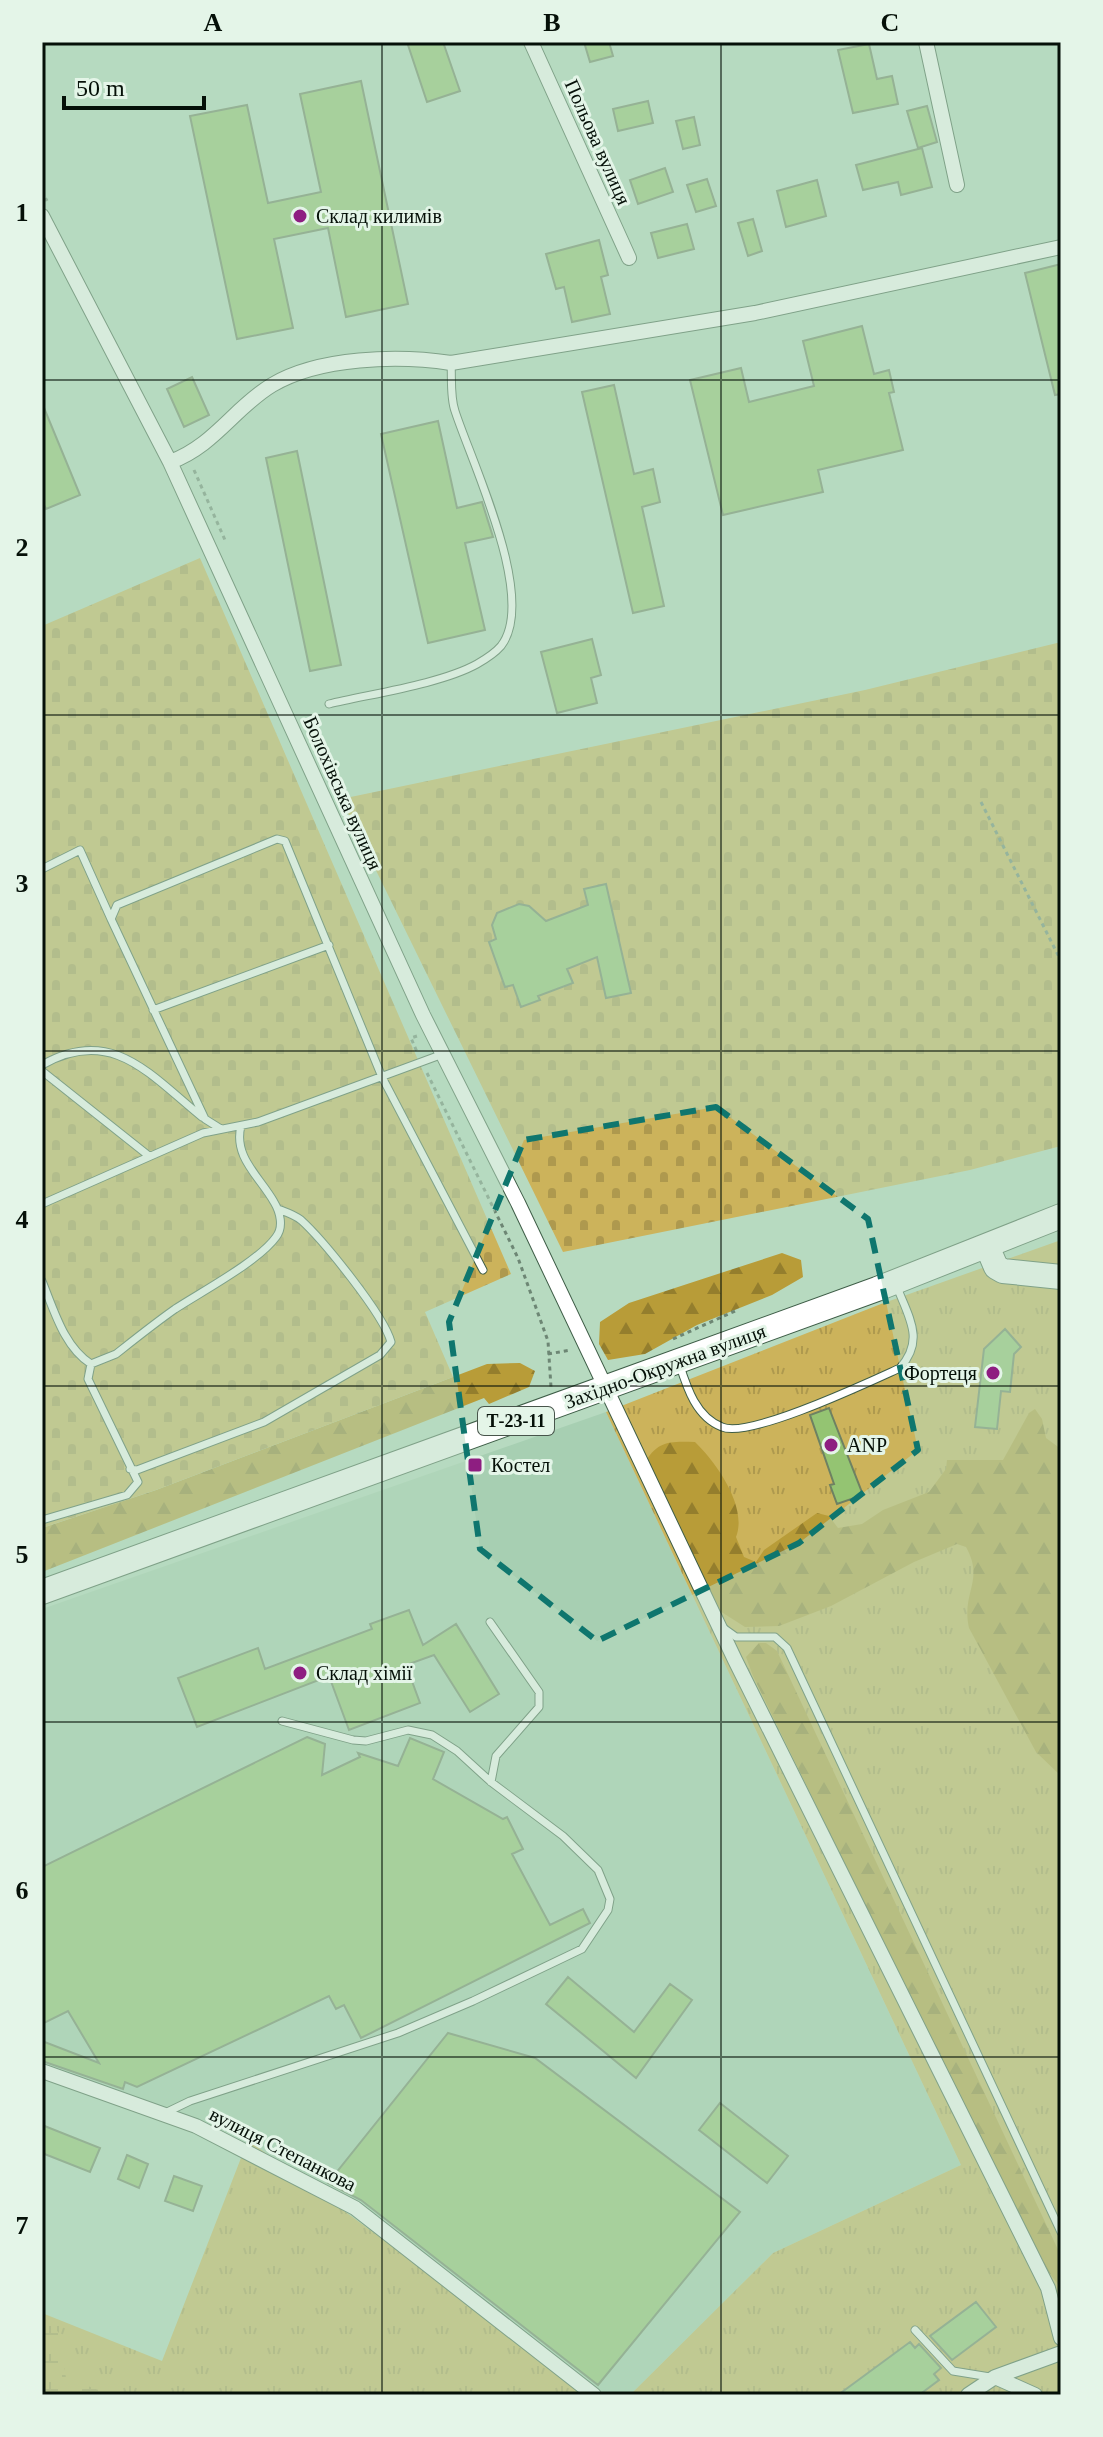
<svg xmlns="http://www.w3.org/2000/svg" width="1103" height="2437" viewBox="0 0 1103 2437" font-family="Georgia,serif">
	<defs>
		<pattern id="grass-tufts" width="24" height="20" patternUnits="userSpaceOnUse" patternTransform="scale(2)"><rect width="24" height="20" fill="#ccb35b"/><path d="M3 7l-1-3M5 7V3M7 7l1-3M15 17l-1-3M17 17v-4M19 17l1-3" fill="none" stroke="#ae994e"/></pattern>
		<pattern id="forest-firs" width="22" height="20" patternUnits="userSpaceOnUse" patternTransform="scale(2)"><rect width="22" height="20" fill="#b89c38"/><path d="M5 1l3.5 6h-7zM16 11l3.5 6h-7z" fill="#947e2d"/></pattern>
		<pattern id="wetland-marsh" width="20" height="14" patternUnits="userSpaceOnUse" patternTransform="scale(2)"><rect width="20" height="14" fill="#ccb35b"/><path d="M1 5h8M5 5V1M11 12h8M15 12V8" fill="none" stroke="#ae994e"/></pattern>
		<pattern id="cemetery-stones" width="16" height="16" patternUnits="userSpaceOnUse" patternTransform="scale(2)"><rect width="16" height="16" fill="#ccb35b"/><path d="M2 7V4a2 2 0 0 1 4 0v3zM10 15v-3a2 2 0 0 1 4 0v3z" fill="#ae994e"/></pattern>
	</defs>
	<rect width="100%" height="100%" fill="#b7dac0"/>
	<path fill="#a7cfb2" d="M606,1412L961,2165L773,2253L630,2395H594L248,2140L42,2062V1609Z"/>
	<path fill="url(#grass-tufts)" d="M1061,1240V2395H630L773,2253L961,2165L606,1412L881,1304Z
		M248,2140L594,2395H42V2313L162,2361Z"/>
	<path fill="url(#forest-firs)" d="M782,1253L801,1260L803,1277L772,1295L697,1325L645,1354L608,1360L599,1344L600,1322L629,1303Z
		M520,1363L535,1371L529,1387L489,1404L484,1398L42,1572V1528L156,1490L487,1364Z
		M1035,1409L1042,1419L1046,1438L1061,1449V1776L1036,1752L969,1628C961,1592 985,1581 966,1547L957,1544L914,1562L831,1606L779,1626L745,1627L709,1604L644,1464C657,1441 669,1441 695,1442C716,1462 748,1507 736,1537L744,1557L756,1562L764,1550L817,1513L829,1516L838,1528L862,1524L883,1510L929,1492L946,1469L947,1460H1003L1029,1413Z
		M759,1643H766L777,1651L1061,2256V2288L1037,2258L753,1676L746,1657Z"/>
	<path fill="url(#wetland-marsh)" d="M42,2315L59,2333L66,2378L112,2395H42Z"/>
	<path fill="url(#cemetery-stones)" d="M200,558L511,1274L425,1312L453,1377L156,1490L42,1528V626Z
		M1061,642V1146L970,1170L563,1252L341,799L865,690Z"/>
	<path fill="#94c472" stroke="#6e8162" stroke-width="2" d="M407,42H443L460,91L427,102Z
		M584,42H609L613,56L590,62Z
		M869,44L877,79L892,76L898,104L853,113L838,50Z
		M361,81L408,304L346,317L328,228L274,239L293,328L237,339L190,116L247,105L268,203L321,192L300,94Z
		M648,101L653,123L618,131L613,109Z
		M927,106L937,142L918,148L907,111Z
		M694,117L700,145L683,149L676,121Z
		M922,148L932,187L901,195L898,182L863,190L856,165Z
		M665,168L673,192L638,204L630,180Z
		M707,179L716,206L696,212L687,185Z
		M817,180L826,216L786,227L777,191Z
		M753,219L762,251L748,256L738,223Z
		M687,224L694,249L658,258L651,233Z
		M599,240L608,275L601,277L610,314L572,322L564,287L556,289L546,254Z
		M1061,264V394L1055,395L1025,273Z
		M862,326L874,374L889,370L894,392L889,393L903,450L818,470L823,492L723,515L690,380L741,368L749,402L814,386L803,341Z
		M192,377L209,415L184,427L167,389Z
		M614,385L634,474L653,469L660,502L642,507L664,606L633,613L582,392Z
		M42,403L80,495L46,509L42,501Z
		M438,421L457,508L482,502L493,537L465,543L485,630L428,643L381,434Z
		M297,451L341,665L310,671L266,458Z
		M592,639L601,675L591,678L597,703L557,713L541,652Z
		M606,884L631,993L606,998L597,957L567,969L573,983L538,996L540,1000L521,1007L513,985L505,987L489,942L496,939L492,925L497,913L519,904L529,906L546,921L588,905L584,889Z
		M1005,1329L1021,1347L1014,1354L1010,1392L1001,1391L997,1429L975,1427L984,1349Z
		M829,1408L863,1495L837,1504L830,1485L834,1484L810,1415Z
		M409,1610L423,1645L456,1624L499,1694L470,1712L434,1655L406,1665L420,1703L349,1730L329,1676L197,1727L178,1678L258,1648L265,1669L372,1629L370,1624Z
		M307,1737L325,1744L322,1775L360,1757L358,1753L398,1766L410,1738L444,1752L433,1779L503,1819L507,1817L523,1849L512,1854L550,1925L583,1909L590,1923L361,2038L344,2005L336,2009L329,1996L137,2087L125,2082L123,2089L42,2061V2041L99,2063L68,2011L42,2024V1867Z
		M568,1977L634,2032L670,1984L692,2000L636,2078L546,2004Z
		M448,2033L535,2058L740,2212L598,2385L361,2200L328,2183Z
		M720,2103L788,2156L767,2183L699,2130Z
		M42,2125L100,2148L90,2172L42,2153Z
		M127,2155L148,2164L139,2188L118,2179Z
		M174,2176L202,2186L193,2211L165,2201Z
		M976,2302L996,2327L952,2360L930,2336Z
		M910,2342L915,2348L919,2344L941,2368L934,2374L939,2380L919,2395H838Z"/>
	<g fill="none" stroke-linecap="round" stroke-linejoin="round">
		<g stroke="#3e5d47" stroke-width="9">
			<path id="service" d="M329,704C370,694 441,684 477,664C484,660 495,653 501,646C538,599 471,461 455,411C450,397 452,378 451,363
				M42,869L80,850L111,919
				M153,1010L329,945
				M42,1065C112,1025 150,1075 202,1117
				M42,1071L149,1156
				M221,1129L205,1119L111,919L117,905L277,839L285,841L382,1077L483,1270
				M42,1204L203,1133L258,1122L443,1054
				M42,1281C54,1310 64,1347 91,1364L116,1354C135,1339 155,1323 175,1309C201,1292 259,1261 276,1237C284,1227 280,1212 274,1202C260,1177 233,1157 241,1126
				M679,1363C687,1388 696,1417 722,1427C749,1439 869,1382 900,1368C925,1340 909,1318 897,1287
				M130,1469L137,1470L264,1422L380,1355L391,1342C384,1315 323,1240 301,1220C295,1215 286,1212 278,1209
				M42,1520L127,1495L138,1482L88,1379L91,1364
				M490,1622L539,1692V1707L496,1756L491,1782
				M722,1627L736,1637H775L787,1648L1061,2232
				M163,2114L190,2101L398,2033L473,2001L582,1949L608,1910L610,1899L598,1870L563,1836L491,1782L457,1751L432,1735L408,1730L366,1741L353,1740L282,1721
				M915,2330L953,2371L990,2377"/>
		</g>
		<g stroke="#3e5d47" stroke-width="16">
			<path id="minor" d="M531,42L629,258
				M926,42L957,185
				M42,216L170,462L423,1015L518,1203L735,1660L1048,2288L1061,2338
				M170,462C214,446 234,408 272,385C319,357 398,355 451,363L755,313L1061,247
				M42,2071L196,2126L355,2208L594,2395
				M995,2377L1035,2395
				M968,2395L995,2377L1061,2353"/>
		</g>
		<g stroke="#3e5d47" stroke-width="26">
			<path id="primary" d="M987,1246L996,1267L1003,1271L1061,1277
				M42,1592L877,1289L1061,1216"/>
		</g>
		<path stroke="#6d8674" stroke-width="3" stroke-dasharray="4 4" stroke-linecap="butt" d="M42,191L47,201
			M194,470L225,540
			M981,802L1061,961
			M417,1036L411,1038L417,1052
			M427,1073L518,1258L548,1341L551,1387
			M673,1339L735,1311
			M548,1354L571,1350"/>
		<use href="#service" stroke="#fff" stroke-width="7"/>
		<use href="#minor" stroke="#fff" stroke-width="14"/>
		<use href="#primary" stroke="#fff" stroke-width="24"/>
	</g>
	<path d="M0 0H1103V2437H0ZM716,1107L868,1219L918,1450L799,1543L597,1641L480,1549L449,1322L524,1140Z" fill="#b7dac0" fill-opacity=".55" fill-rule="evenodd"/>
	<path fill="none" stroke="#0f766e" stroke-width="6" stroke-dasharray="16 10" stroke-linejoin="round" d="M716,1107L868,1219L918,1450L799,1543L597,1641L480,1549L449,1322L524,1140Z"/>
	<path fill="none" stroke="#051008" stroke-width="2" stroke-opacity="0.55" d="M382,42V2395M721,42V2395M42,380H1061M42,715H1061M42,1051H1061M42,1386H1061M42,1722H1061M42,2057H1061"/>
	<g fill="#8e1e81" stroke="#e4f5e8" stroke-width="3">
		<circle cx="300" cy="216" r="8"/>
		<circle cx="993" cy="1373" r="8"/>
		<circle cx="831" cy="1445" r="8"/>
		<rect x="467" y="1457" width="16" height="16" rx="4"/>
		<circle cx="300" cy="1673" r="8"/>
	</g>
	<g text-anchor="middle" stroke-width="6" stroke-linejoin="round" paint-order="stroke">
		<rect fill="#e4f5e8" stroke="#48554b" stroke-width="2" x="478" y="1407" width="76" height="28" rx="6"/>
		<g font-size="18" font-weight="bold" fill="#051008">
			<text x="516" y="1427">Т-23-11</text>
		</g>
		<g font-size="20" fill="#051008" stroke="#e4f5e8">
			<text transform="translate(598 142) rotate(66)" y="7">Польова вулиця</text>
			<text transform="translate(343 793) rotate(66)" y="7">Болохівська вулиця</text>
			<text transform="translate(665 1366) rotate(-20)" y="7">Західно-Окружна вулиця</text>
			<text transform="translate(283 2149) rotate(27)" y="7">вулиця Степанкова</text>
		</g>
		<g font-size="20" fill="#051008" stroke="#e4f5e8" text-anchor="start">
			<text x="316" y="223">Склад килимів</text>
			<text x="977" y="1380" text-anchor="end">Фортеця</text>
			<text x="847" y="1452">ANP</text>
			<text x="491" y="1472">Костел</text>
			<text x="316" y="1680">Склад хімії</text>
		</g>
	</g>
	<rect width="1103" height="2437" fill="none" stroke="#e4f5e8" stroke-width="88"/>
	<path d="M64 96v12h140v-12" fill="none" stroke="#051008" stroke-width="4"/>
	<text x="76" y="96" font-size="24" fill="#051008" stroke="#e4f5e8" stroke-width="6" paint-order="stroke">50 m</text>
	<rect x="44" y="44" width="1015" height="2349" fill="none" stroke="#051008" stroke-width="3"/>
	<g font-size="26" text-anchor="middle" font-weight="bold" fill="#051008">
		<text x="213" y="31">A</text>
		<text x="552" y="31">B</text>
		<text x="890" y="31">C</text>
		<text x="22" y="221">1</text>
		<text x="22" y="556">2</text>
		<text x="22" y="892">3</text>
		<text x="22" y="1228">4</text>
		<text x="22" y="1563">5</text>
		<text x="22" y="1899">6</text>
		<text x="22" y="2234">7</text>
	</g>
</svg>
